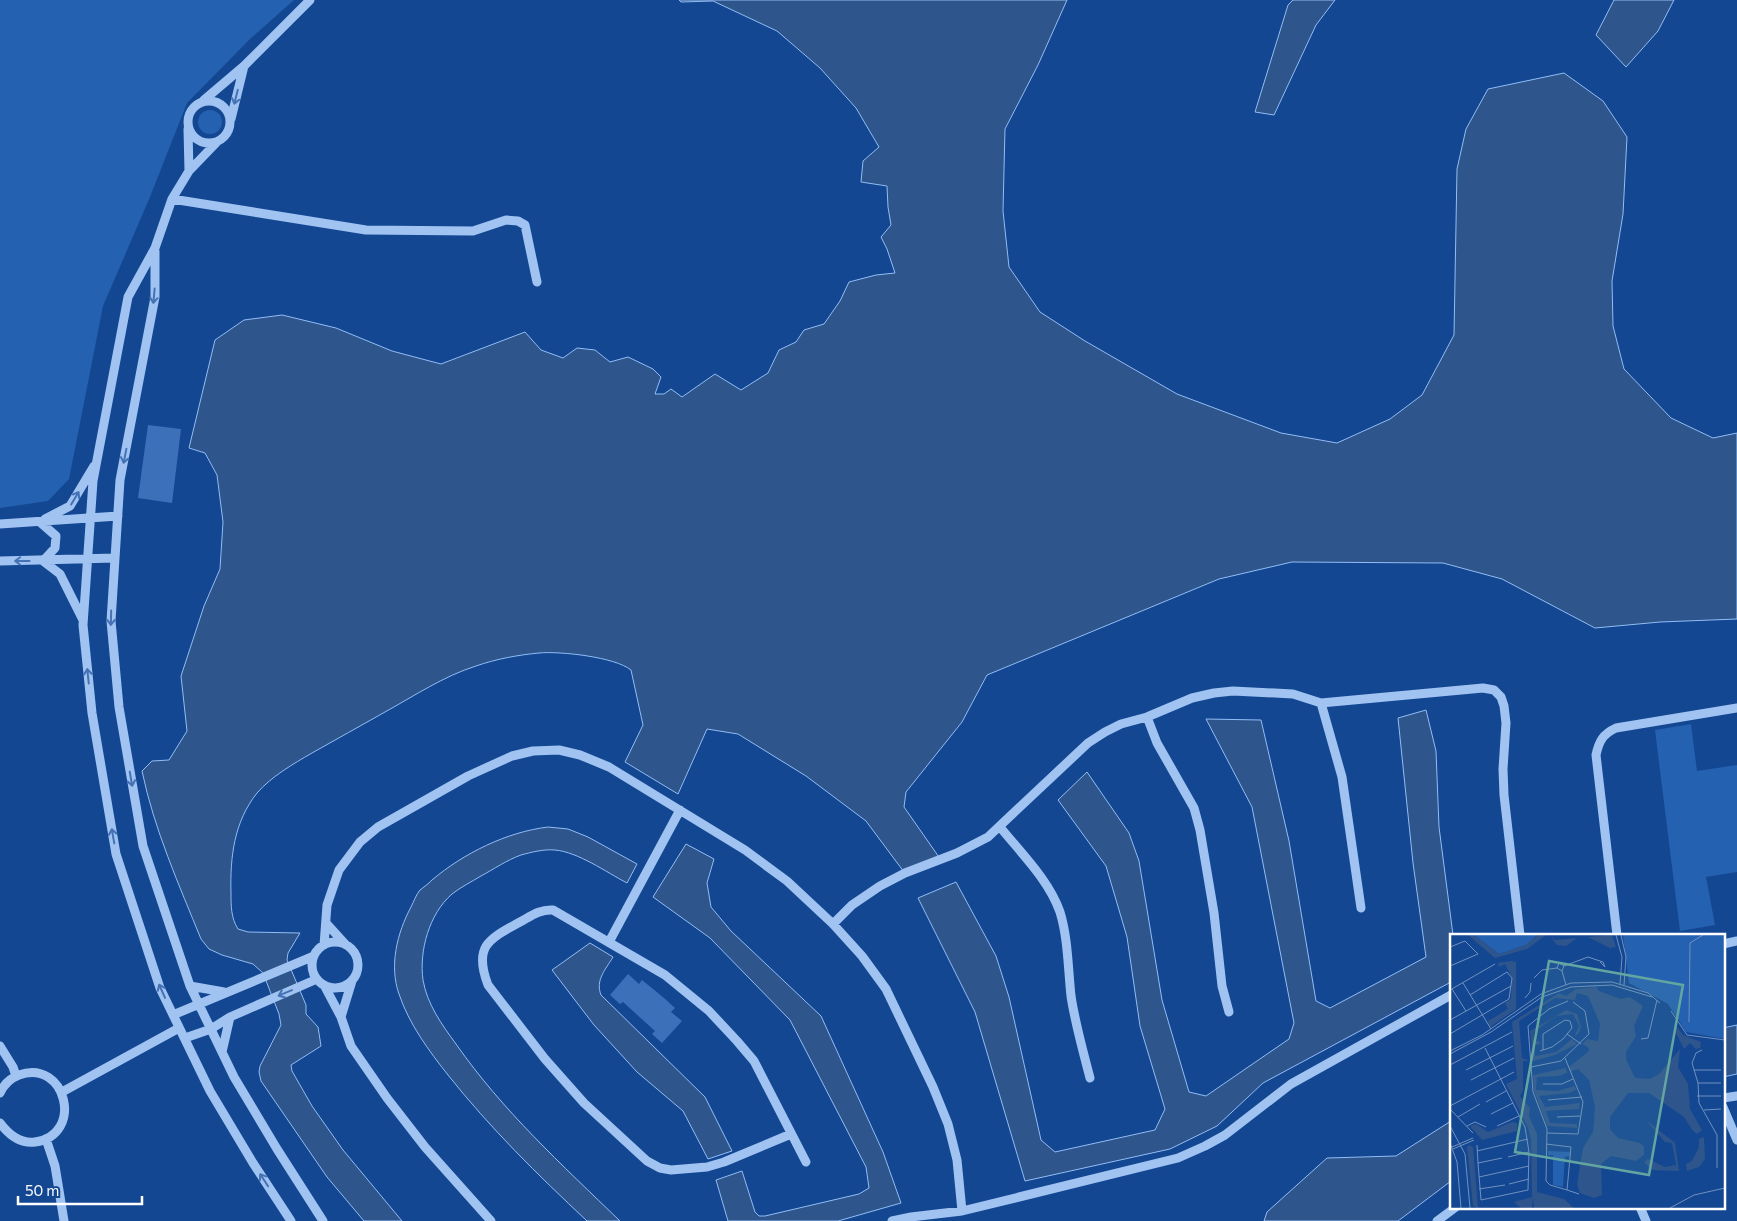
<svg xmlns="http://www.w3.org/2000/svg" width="1737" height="1221" viewBox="0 0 1737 1221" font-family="Commissioner,sans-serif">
	<rect width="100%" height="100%" fill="#134792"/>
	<path fill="#2561b1" d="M0,0H294L250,39L187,103L150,197L103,306L69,479L48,501L0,508Z
		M198 122a12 12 0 1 1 24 0a12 12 0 1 1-24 0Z
		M1691,724L1697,771L1737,765V872L1706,877L1715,925L1680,931L1655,730Z"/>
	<path fill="#2f558d" stroke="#92bdf5" d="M679,0H1067L1038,65L1005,129L1003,211L1009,267L1040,312L1085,341L1177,394L1281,433L1337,443L1390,419L1422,395L1454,335L1457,169L1466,129L1488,89L1564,73L1603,101L1627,137L1623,214L1612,281L1613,326L1624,369L1671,418L1713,438L1737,433V619L1660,622L1595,628L1502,579L1443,563L1292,562L1219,579L987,675L962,722L906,792L904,807L941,860L904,872L866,821L806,776L738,734L707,729L678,794L625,762L643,725L631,670C615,657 560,651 539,653C518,655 496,659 476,666C444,676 414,696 385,712C361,726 336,739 312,753C293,764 272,776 257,793C234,822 230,857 231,893C231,906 231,918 238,929L248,932L300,933L288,953L287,960L306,1005V1014L318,1027L321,1046L291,1065L292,1071L312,1106L343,1150L402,1221H364L327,1177L261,1081L259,1072L260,1066L281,1025L279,1014L263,973L253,964L222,955L209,949L201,939C179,885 154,829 142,771L152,761L169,760L187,731L181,676L204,606L220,569L223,522L217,475L205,453L189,448L215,340L244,320L282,315L336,328L392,351L441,364L525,332L541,350L563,358L577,348L595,350L610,362L628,357L653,369L661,377L655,394H664L671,389L682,397L715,374L741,390L768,373L779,350L796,342L804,330L824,324L840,301L849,282L876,275L895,273L887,249L881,237L891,225L888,207L887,186L861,182L863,161L879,147L856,108L820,68L777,31L713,1L681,2Z
		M1293,0H1335L1316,25L1274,115L1255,112L1288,5Z
		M1614,0H1674L1658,31L1626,67L1596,35Z
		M1426,710L1436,751L1439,827L1453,935H1451V982L1263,1083L1217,1126L1170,1149L1025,1181L975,1012L918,898L956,882L996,956L1009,997L1041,1140L1055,1152L1155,1130L1165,1109L1140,1026L1127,937L1106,866L1058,800L1087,772L1129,833L1139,861L1162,1000L1189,1092L1206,1096L1289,1039L1294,1023L1252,807L1206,719L1261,720L1289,841L1316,1001L1330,1008L1426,957L1413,863L1398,718Z
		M548,827L568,829L588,837L637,864L627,883C606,872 578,852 555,850C544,849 532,852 521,855C507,860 494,869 481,876C471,882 461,887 452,894C429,914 419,951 423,980C427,1004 442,1025 456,1044C502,1110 562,1165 620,1221H587C538,1175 490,1128 448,1075C429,1051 409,1024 399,994C389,966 397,933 411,907C414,901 416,895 420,890C424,887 428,884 432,880C464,853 507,832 548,827Z
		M686,844L714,859L707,883L711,907L731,931L821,1016L883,1152L901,1203L838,1221H728L716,1180L742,1171L755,1212L759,1216H765L859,1194L869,1188L866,1167L790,1020L710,938L653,897Z
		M590,943L613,957C606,969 595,980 601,995L705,1097L732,1151L708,1159L683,1111L637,1072L594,1025L552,970Z
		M1737,1025V1074L1723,1077V1028Z
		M1451,1121V1181L1398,1221H1264L1267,1212L1327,1158L1396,1156Z"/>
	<path fill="#3c71ba" d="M148,425L181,429L172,503L138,498Z
		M628,974L639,984L642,980L664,998L675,1008L671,1012L682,1021L662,1043L652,1034L655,1031L623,1002L620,1004L610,995Z"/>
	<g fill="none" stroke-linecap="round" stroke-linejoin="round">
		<path stroke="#a0c3f2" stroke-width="9" d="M244,66L310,0
			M204,100L244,66L231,119
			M188 122a21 21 0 1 1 42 0a21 21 0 1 1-42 0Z
			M188,129L189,171L216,143
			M189,171L172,199L155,248L128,297L93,481L83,625L92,713L116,854L160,988L210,1091L253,1163L291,1221
			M172,199L366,230L473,231L506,220L518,221L525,225L537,282
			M155,251V297L120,480L111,621L119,707L143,846L190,986L234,1077L277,1149L323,1221
			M45,519L70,506L94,466
			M40,522L56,536L55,548L43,561
			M0,524L118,516
			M0,561L115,558
			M43,561L60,574L83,620
			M1321,703L1342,777L1361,908
			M1147,717L1157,743L1194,808L1200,830L1214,913L1222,986L1229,1012
			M1000,827C1021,853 1049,880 1060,912C1068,938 1068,968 1071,996C1075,1023 1083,1051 1090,1078
			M326,923L346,945
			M833,924L852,905L880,886L905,873L957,853L988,837L1088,743L1105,732L1121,724L1147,717L1192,698L1214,693L1233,691L1293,694L1321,703L1483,688L1494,690L1501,697L1504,706L1506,723L1503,769L1504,795L1520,935
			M1617,935L1596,755C1599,741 1603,734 1616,728L1737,708
			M609,942L680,810
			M312 965a23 23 0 1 1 46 0a23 23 0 1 1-46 0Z
			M1723,944L1737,941
			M324,945L327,905L339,870L360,842L378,827L468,776L512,756L533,751L559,750L580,755L609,767L745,850L787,881L833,924L862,956L886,989L933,1087L948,1124L957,1160L962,1211
			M324,985L341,1017L351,1046L387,1098L425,1147L491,1221
			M190,986L224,992
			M173,1015L314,956
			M341,1017L352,981
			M185,1038L211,1029L230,1017L317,979
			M0,1046L13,1067L16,1076
			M222,1052L230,1017
			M62,1092L179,1028
			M0,1093C4,1084 11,1078 19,1075C66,1058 85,1135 35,1142C20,1144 9,1135 0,1123
			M1723,1098L1737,1096
			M1723,1107L1737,1140
			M791,1134L724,1162L707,1167L671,1170L660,1168L647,1161L584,1103L545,1059L488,985C473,946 489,939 520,922C531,916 540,909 553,910L665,975L709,1011L737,1041L754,1061L806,1162
			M46,1139L55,1166L64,1221
			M1640,1207L1646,1221
			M892,1221L911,1217L962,1211L1178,1158L1205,1146L1225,1135L1291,1084L1451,995
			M1437,1221L1456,1207"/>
	</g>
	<defs><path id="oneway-shaft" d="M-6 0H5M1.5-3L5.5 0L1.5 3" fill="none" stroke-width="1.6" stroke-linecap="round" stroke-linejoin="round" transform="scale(1.25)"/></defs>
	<g stroke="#4472b4">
		<use href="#oneway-shaft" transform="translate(236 97) rotate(104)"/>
		<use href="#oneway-shaft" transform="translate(154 296) rotate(95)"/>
		<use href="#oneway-shaft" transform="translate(125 456) rotate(101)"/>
		<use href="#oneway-shaft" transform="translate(75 498) rotate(-59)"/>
		<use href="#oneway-shaft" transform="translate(22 561) rotate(-180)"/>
		<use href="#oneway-shaft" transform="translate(111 618) rotate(91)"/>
		<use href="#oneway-shaft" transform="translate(88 676) rotate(-96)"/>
		<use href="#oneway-shaft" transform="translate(131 779) rotate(80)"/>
		<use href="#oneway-shaft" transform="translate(113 836) rotate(-100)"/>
		<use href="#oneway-shaft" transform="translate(162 991) rotate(-114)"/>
		<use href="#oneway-shaft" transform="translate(285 993) rotate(157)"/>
		<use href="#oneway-shaft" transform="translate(264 1180) rotate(-123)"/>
	</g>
	<g transform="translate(1450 934)">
		<rect width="275" height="275" fill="#134792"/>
		<path d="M24,1H87L76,11L49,20ZM173,1H275V105L236,98L218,70L179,49ZM98,217L121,218L120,222L115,223L113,253L103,251V221H98Z" fill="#2561b1"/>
		<path d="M18,1H24L49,20L76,11L87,1H96L77,15L45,24ZM102,1L104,6L162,1L166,13L160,14L138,3L127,4L116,12L107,11L103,6ZM61,27L66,28V75L40,93L38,87L58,75L55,69L61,65L62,43L55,30L49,33L48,29ZM146,53L149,57L171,65L180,63L193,72L184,92L186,102L176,118V125L185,144L200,145L209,140L230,115L228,133L238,150L240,175L252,196L247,200L243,197L234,183L199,159H178L160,183V195L168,204L190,209L194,213V221L186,227L161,222L151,230L152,261L144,264L130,259L127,250L133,214L143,198L145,173L139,146L128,135L120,138L119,133L138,118L139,114L132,110L137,105L148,107L150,90L138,62L127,59L125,66L105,64L69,87L72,124L80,127H73V156L70,162L80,174L79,182L87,200V258L114,265L124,274H84L83,264L82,274H71L64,268L82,263L81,205L78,194L56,150L67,145L62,88L109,59L116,62L126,55ZM116,76L127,80L131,93L129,99L124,103L129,92L123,80L106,82L84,98V107H89L90,110L85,111V122L106,118L122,105L127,110L105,121L83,127L80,97ZM227,93L233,101L251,108L250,114L246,115L240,109L234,115L224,95ZM116,134L117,139L109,142L87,143L86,156L108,157L124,152L127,155L119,159L89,162L95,173L130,169L129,175L96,177L100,189L127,190V194L97,192L84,157L83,141ZM196,186L225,209L229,237L202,236L194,228L198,225L215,233L226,231L222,209L215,208ZM62,188L67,189V197L32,206L20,192L26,190L38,198ZM254,203L255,225L249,233L237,237L236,230L242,227L249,213V205ZM19,211L23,213L28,274L23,272L17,213Z" fill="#2f558d"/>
		<path fill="none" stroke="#7191be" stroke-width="1" d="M166,1L172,23L170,50M171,1L176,23L174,51M0,13L15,7L28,20L0,32M114,32L138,23L153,28L155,33L150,28M112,37L114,32L109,29L107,34L112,37L116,51M84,44L92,36L107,34M13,49L41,95M2,55L16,77M0,56L45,30M75,64L80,58L81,49M221,77L237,101L275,106M0,86L61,52M239,88L240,9L253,1M0,100L59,65L62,44L57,38L20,61M117,100L131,110M191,105L198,104L207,66M252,116L246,119L242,129L248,149L249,169L267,201V234M0,117L32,101L91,60L121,49L162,48L198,59L210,69M90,117L102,113L113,105L122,94L120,87L115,86L93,100V116M0,120L41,98L92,63L121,53L162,51L202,63M0,131L62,98M81,133L111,127L139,100L135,77L123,68M16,136L63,112M244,136H271M21,146L64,124M248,149H271M93,150H112L123,145M247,162H271M98,166L132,163M36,168L56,157M0,172L64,138M0,175L23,199M254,176L271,175M41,180L63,169M8,183L30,170M107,183L130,182M0,192L15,220L20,274M17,192L25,188L36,193M47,192L69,182M97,199L128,200L133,168L115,124M0,209L7,228L11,274M96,210L121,213L117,256L129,260M27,211L28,229L52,224M2,213L23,204M3,215L24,206M27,217L78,205M58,223L79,218M28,229L31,266L78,256L79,218L75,193L35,114M29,243L79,232M59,250L79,245M29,255L55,251M117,256L100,251L96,247L97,195L83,158L78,92L99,75L118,67M220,274L244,261L275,254"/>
		<path fill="#63a6a1" fill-opacity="0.15" stroke="#63a6a1" stroke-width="2.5" d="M99,27L233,51L199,241L65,218Z"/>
		<rect width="275" height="275" fill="none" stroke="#fff" stroke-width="2.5"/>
	</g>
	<path d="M18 1196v8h124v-8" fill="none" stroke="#ffffff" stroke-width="2.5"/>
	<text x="25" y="1196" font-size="15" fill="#ffffff" stroke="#134792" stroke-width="4" paint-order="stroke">50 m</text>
</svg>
